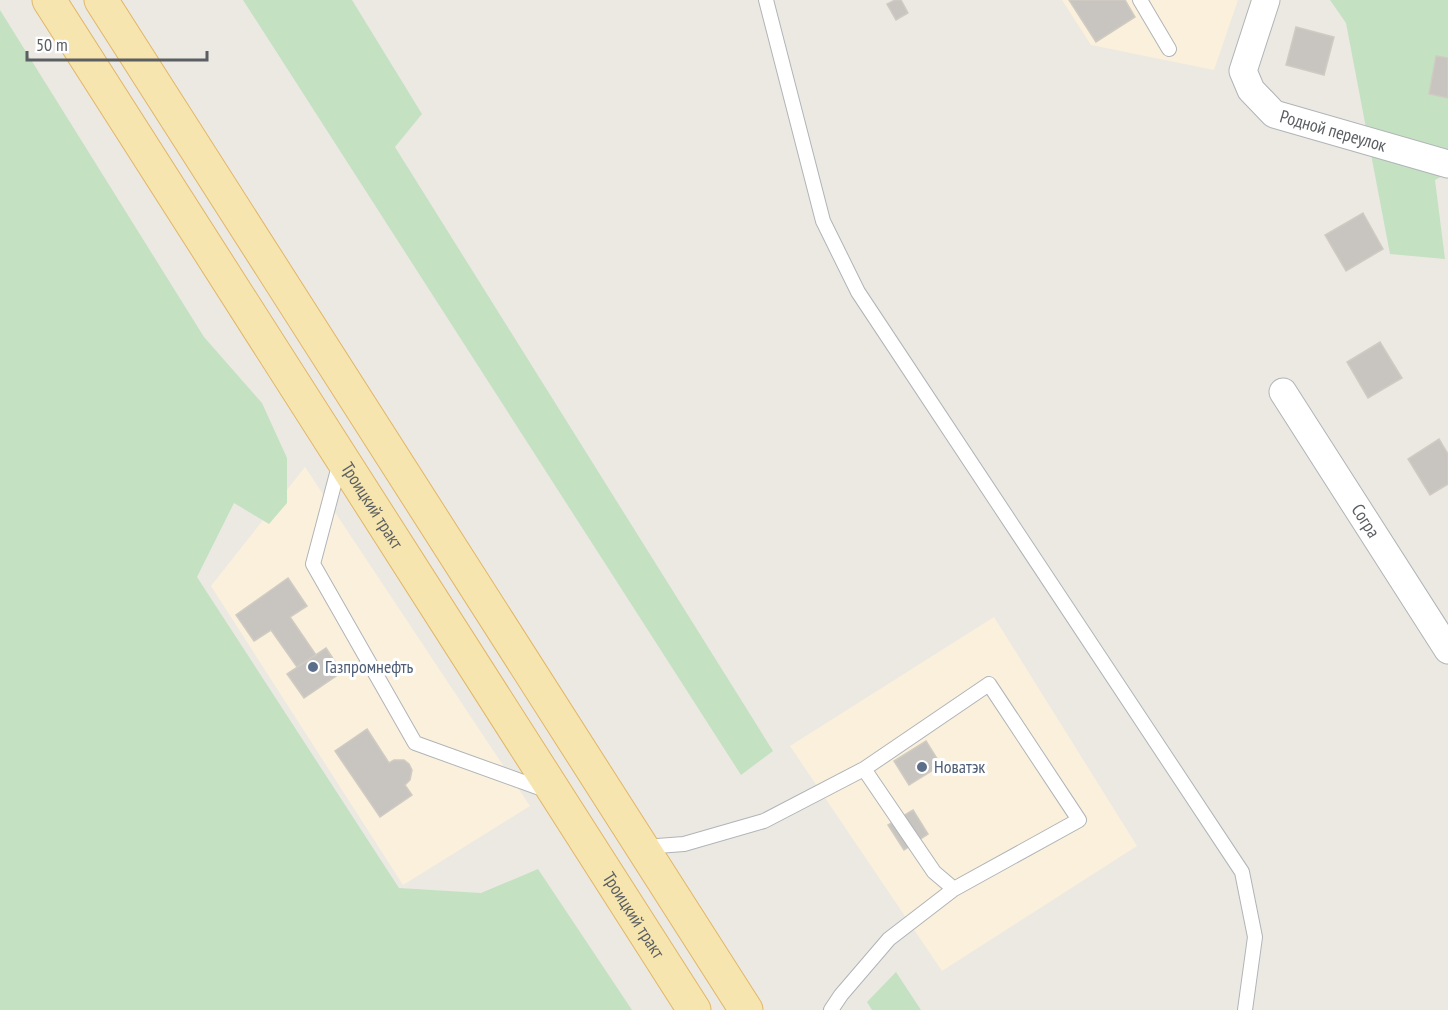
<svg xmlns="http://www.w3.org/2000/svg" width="1448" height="1010" viewBox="0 0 1448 1010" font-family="'PT Sans Narrow',sans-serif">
	<rect width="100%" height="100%" fill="#ece9e3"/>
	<path fill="#faf0db" d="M1062,0H1238L1214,70L1091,45Z
		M305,467L530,806L403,885L211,586Z
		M994,617L1137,846L942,971L790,746Z"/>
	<path fill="#c4e1c2" d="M243,0H352L422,114L395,147L773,751L741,775Z
		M1330,0H1448V173L1435,180L1445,259L1390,254L1346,23Z
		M0,10L204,337L262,403L287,458V503L269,524L234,503L197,577L399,888L481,893L538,869L632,1010H0Z
		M896,972L921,1010H872L867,1002Z"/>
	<path fill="#c8c4c0" stroke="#d0cbc2" stroke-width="1.5" d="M895,0H901L908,13L896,20L887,4Z
		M1069,0H1125L1135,17L1096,42Z
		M1296,27L1334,37L1324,75L1286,65Z
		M1436,56L1448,58V98L1429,94Z
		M1363,213L1383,249L1346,271L1325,235Z
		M1380,342L1402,378L1368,398L1347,362Z
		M1439,439L1448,454V484L1430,495L1408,459Z
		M288,578L307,606L290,617L316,655L297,667L271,630L254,641L236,615Z
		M326,648L342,672L304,698L287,674Z
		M367,729L389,763L394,760H404L409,764L412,770L410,780L405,785L412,795L380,817L335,751Z
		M926,741L941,765L909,785L894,761Z
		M913,810L928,834L904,850L888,825Z"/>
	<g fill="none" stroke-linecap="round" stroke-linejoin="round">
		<g stroke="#b0b4b7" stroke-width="16">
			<path id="lane" d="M766,0L823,221L858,292L1242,872L1255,937L1245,1010
				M1140,0L1169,49
				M340,462L313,564L415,743L548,791
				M864,769L989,684L1079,820L954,889
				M644,847L684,844L764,821L864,769L934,872L954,889L889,939L841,995L831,1010"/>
		</g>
		<g stroke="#b0b4b7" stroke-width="29">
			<g id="street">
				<path id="s1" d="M1266,0L1243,71L1251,90L1274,114L1448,164"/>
				<path id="s2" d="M1283,392L1448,650"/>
			</g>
		</g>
		<g stroke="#e1b667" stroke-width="35">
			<g id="primary">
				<path id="s3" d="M49,0L694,1010"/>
				<path d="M101,0L746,1010"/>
			</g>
		</g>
		<use href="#lane" stroke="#fff" stroke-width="14"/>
		<use href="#street" stroke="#fff" stroke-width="27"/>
		<use href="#primary" stroke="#f6e5af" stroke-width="33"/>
	</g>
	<g fill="#5c6f8a" stroke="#fff" stroke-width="2">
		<circle cx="313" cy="667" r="6"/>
		<circle cx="922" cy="767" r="6"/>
	</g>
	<g text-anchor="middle" stroke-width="6" stroke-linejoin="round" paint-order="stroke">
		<g font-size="18" fill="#5b5f62" stroke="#fff">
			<text dy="6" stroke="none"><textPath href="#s1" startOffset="190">Родной переулок</textPath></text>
			<text dy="6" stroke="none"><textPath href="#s3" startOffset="600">Троицкий тракт</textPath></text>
			<text dy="6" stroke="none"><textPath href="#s2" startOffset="153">Согра</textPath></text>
			<text dy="6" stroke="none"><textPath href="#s3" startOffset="1086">Троицкий тракт</textPath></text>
		</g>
		<g font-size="18" fill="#4e5e75" stroke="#fff" text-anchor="start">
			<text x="325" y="673">Газпромнефть</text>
			<text x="934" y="773">Новатэк</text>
		</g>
	</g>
	<path d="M27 51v9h180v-9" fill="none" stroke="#5b5f62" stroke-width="3"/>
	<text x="36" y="51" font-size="18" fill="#5b5f62" stroke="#ffffff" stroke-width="4.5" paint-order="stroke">50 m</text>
</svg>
